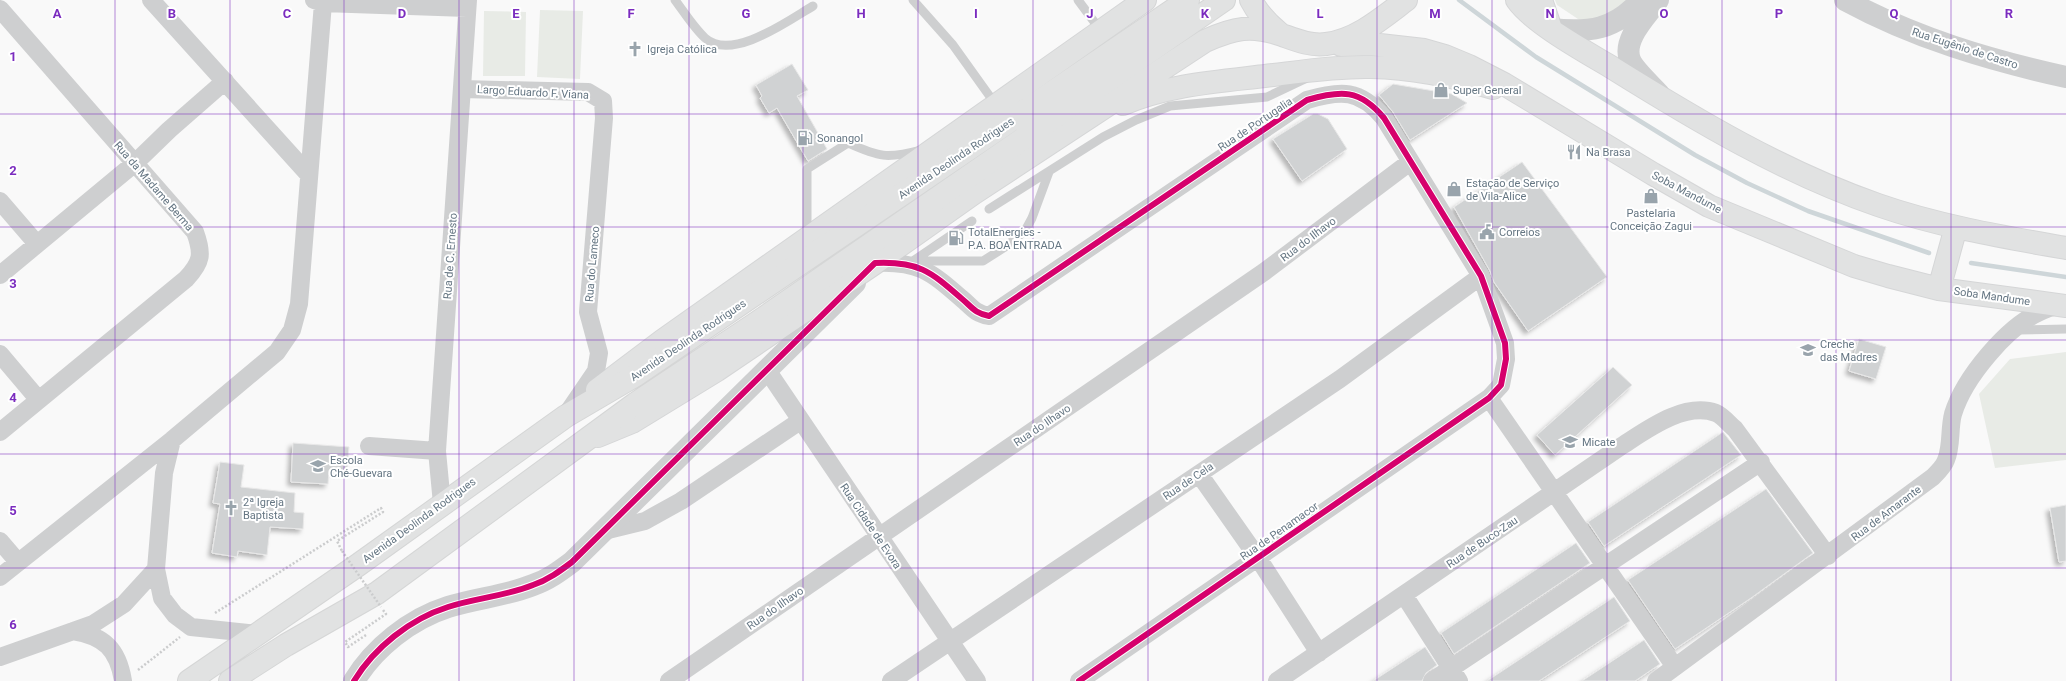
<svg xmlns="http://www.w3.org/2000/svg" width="2066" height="681" viewBox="0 0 2066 681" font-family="Roboto,sans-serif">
	<defs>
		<filter id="shadow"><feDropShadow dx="-3.5" dy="3.5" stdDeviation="2" flood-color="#0004"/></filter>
	</defs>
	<rect width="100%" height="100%" fill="#f9f9f9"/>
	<path fill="#e8ebe6" d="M1555,0H1634L1612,16L1581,21L1557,5Z
		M540,10L583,11L580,79L537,77Z
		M484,11L526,12L525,76H483Z
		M2066,352V460L1995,468L1979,394L2010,359Z"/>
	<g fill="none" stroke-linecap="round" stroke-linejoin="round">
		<path stroke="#ced6d9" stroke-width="4.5" d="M1459,0L1536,57L1695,155L1747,183L1808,211L1929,253
			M1971,263L2066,277"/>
	</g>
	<path fill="#d0d2d3" stroke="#e8e8e8" filter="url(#shadow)" d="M792,64L808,90L797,96L827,149L808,161L777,108L769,113L760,98L762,96L756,85Z
		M1393,84L1452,94L1467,103L1410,140L1393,112L1379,95Z
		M1313,114H1318L1328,119L1347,149L1302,181L1273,139Z
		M1522,162L1607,277L1528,331L1494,282L1490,271L1454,207Z
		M1859,339L1886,347L1876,379L1849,371Z
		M1613,367L1632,385L1555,455L1537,435Z
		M1723,432L1741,455L1604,546L1588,522Z
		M293,443L349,447L347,471L329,470L328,484L291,482Z
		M220,462L244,465L241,487L295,493L294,512L304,513L303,529L270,527L267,555L238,551L237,557L212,553L220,504L213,503Z
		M1766,489L1813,553L1751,598L1675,649L1628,580Z
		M2066,505V561L2059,562L2050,508Z
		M1576,543L1590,563L1454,654L1441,633Z
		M1614,597L1630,621L1539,681H1487Z
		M1644,640L1660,664L1635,681H1582Z
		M1425,647L1437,665L1426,673L1422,681H1373Z"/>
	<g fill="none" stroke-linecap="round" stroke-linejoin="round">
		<g stroke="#d5d6d7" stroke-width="24">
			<path id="secondary" d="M1251,0C1258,14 1267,23 1279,33
				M1517,0C1533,23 1586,52 1611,67C1696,120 1783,172 1878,205C1938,226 2003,237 2066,248
				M1541,0L1551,29
				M1341,45L1371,44L1424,50L1445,56L1469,66L1504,84L1653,174L1709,206L1854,266L1888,276L1939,289L2066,306
				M1123,104C1165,86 1211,82 1256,77C1294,73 1333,66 1371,67C1412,68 1453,76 1493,88
				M1939,289L1956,227
				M597,390L662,341L1145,0
				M598,436L632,422L717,370L875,263L974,193L1205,41C1234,28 1251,24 1282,35C1296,40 1310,46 1326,44C1357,40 1382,18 1406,0"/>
		</g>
		<g stroke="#d5d6d6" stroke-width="24">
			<path id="trunk" d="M189,681L358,565L566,416L636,375L1188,0
				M230,681L286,645L377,593L635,404L755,324L1224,0"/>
		</g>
		<path stroke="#cbcccd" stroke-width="2.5" stroke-dasharray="2 2" stroke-linecap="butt" d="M215,613L381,508L383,512L337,541L342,551
			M366,635L348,647L345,642L386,614L383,610
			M138,670L180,637"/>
		<path stroke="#cecfd0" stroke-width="9" d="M675,0C684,12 694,28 705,38C732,62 789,20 813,6
			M913,0L953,45L996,105
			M1078,0L1101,31
			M989,209L1103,137L1136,120L1170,106L1267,97L1307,78
			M807,236V169L848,143C879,157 887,159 921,150
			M913,261L972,221
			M914,261H983L1005,247L1025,231L1032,218L1049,172
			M2017,330L2066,329"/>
		<path stroke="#cecfd0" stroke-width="18" d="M151,0L309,175
			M314,0L323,3L467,8
			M0,9L195,232C203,254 202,262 186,279L0,432
			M462,89L588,92L603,101L604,118L588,312L599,353L596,371L566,415
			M0,201L37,244
			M875,263C918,261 930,271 961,298C972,307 974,313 989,316L1307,100C1341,90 1360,89 1384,118L1481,276L1505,343L1506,359L1501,385L1489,398L1079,681
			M0,275L135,163L169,130L225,81
			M0,354L38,399
			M767,370L977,681
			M1489,398L1675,667
			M172,440L164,473L156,569L162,598L175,615L191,627L258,634
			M369,446L437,451
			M1199,474L1258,558L1319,653
			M442,504L437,451L468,0
			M604,531L645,521L681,501L800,421
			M0,541L18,562
			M0,577L172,440L277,352L292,330L299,304L323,3
			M1404,595L1459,681
			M73,631C104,636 118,649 123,681
			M0,657L93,624L124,604L156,569
			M669,681L1264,272L1410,162
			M891,681L1340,379L1481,276
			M1277,681L1620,447C1645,431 1684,401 1716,413C1723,416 1729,424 1735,429L1828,556
			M1432,681L1761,462
			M1656,681L1933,477C1938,472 1944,466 1946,460C1952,446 1949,429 1953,414C1964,378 2007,326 2042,311C2047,308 2054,307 2059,305"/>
		<path stroke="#cecfd0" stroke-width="22" d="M1658,0C1647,16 1622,39 1630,60C1634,70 1651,85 1659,94
			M1845,0C1915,38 1989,60 2066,77
			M1551,29C1589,33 1615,30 1641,0
			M354,681C374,648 410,619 448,607C476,598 506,596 533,585C548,580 560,571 572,562L855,283"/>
		<use href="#secondary" stroke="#e1e2e2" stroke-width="22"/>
		<use href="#trunk" stroke="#e1e2e2" stroke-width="22"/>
		<path stroke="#cbcccd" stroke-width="2.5" stroke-dasharray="2 2" stroke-linecap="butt" d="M342,551L381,607"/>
		<g stroke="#fff" stroke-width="8">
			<path id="cycleway" d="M354,681C374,648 410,619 448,607C476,598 506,596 533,585C548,580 560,571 572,562L875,263C918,261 930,271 961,298C972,307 974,313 989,316L1307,100C1341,90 1360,89 1384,118L1481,276L1505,343L1506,359L1501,385L1489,398L1079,681"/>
		</g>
		<use href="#cycleway" stroke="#d6006c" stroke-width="6"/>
	</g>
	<path fill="none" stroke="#7b2cbf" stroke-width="1" stroke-opacity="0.55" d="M115,0V681M230,0V681M344,0V681M459,0V681M574,0V681M689,0V681M803,0V681M918,0V681M1033,0V681M1148,0V681M1263,0V681M1377,0V681M1492,0V681M1607,0V681M1722,0V681M1836,0V681M1951,0V681M0,114H2066M0,227H2066M0,340H2066M0,454H2066M0,568H2066"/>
	<defs>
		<g id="church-bare" transform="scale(1.2)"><path d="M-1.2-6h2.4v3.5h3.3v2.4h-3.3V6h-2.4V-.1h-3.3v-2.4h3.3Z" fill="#99a4ac" stroke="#fff" stroke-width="2.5" paint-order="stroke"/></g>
		<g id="shop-bare" transform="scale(1.2)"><path d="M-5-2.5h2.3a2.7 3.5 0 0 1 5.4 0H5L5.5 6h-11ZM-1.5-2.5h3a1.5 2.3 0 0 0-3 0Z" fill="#99a4ac" stroke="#fff" stroke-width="2.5" paint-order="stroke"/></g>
		<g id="fuel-bare" transform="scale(1.2)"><path d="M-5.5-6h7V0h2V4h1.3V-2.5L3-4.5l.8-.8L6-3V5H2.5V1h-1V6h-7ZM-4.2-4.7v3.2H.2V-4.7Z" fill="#99a4ac" stroke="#fff" stroke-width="2.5" paint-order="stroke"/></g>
		<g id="restaurant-bare" transform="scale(1.2)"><path d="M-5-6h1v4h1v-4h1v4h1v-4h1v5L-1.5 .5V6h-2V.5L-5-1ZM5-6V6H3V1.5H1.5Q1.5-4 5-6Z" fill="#99a4ac" stroke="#fff" stroke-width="2.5" paint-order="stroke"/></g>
		<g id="civic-bare" transform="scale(1.2)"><path d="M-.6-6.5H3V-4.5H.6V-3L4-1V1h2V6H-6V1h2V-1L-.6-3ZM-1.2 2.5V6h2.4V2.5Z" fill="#99a4ac" stroke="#fff" stroke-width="2.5" paint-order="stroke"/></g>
		<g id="school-bare" transform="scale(1.2)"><path d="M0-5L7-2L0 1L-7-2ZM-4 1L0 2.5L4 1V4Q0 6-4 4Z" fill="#99a4ac" stroke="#fff" stroke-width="2.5" paint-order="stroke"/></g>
	</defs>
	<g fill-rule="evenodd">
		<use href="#church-bare" x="635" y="49"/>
		<use href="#shop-bare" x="1441" y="90"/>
		<use href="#fuel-bare" x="805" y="138"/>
		<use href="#restaurant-bare" x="1574" y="152"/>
		<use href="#shop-bare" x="1454" y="189"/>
		<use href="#shop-bare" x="1651" y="196"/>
		<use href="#civic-bare" x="1487" y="232"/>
		<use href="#fuel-bare" x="956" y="238"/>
		<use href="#school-bare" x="1808" y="350"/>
		<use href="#school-bare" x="1570" y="442"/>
		<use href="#school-bare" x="318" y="466"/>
		<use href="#church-bare" x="231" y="508"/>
	</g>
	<g text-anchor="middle" stroke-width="4" stroke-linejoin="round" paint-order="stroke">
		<g font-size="11" fill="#657683" stroke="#fff">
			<text transform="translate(1965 48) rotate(18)" y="4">Rua Eugênio de Castro</text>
			<text transform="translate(533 92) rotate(3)" y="4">Largo Eduardo F. Viana</text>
			<text transform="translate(1255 124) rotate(-34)" y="4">Rua de Portugalia</text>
			<text transform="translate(956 158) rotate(-34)" y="4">Avenida Deolinda Rodrigues</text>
			<text transform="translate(154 186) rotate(49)" y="4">Rua da Madame Berma</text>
			<text transform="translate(1687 192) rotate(28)" y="4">Soba Mandume</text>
			<text transform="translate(1308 239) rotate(-37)" y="4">Rua do Ilhavo</text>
			<text transform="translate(450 256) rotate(-86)" y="4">Rua de C. Ernesto</text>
			<text transform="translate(592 264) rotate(-85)" y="4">Rua do Lameco</text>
			<text transform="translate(1992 296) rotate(8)" y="4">Soba Mandume</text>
			<text transform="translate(688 340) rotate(-34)" y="4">Avenida Deolinda Rodrigues</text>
			<text transform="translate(1042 425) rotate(-34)" y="4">Rua do Ilhavo</text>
			<text transform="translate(1188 481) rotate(-34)" y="4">Rua de Cela</text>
			<text transform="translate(1886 513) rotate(-37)" y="4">Rua de Amarante</text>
			<text transform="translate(419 520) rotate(-36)" y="4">Avenida Deolinda Rodrigues</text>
			<text transform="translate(871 526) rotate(56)" y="4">Rua Cidade de Evora</text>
			<text transform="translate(1279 531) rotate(-35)" y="4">Rua de Penamacor</text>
			<text transform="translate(1482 542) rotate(-34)" y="4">Rua de Buco-Zau</text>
			<text transform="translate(775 608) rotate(-35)" y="4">Rua do Ilhavo</text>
		</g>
		<g font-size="11" fill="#657683" stroke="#fff" text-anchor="start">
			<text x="647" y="53">Igreja Católica</text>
			<text x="1453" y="94">Super General</text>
			<text x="817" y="142">Sonangol</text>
			<text x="1586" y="156">Na Brasa</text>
			<text x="1466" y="187">Estação de Serviço<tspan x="1466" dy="13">de Vila-Alice</tspan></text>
			<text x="1651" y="217" text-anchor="middle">Pastelaria<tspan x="1651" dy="13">Conceição Zagui</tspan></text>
			<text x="968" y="236">TotalEnergies -<tspan x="968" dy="13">P.A. BOA ENTRADA</tspan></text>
			<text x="1499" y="236">Correios</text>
			<text x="1820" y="348">Creche<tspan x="1820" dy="13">das Madres</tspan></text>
			<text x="1582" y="446">Micate</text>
			<text x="330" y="464">Escola<tspan x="330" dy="13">Ché-Guevara</tspan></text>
			<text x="243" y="506">2ª Igreja<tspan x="243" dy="13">Baptista</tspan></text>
		</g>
	</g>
	<g font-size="13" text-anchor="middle" font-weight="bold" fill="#7b2cbf" stroke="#fff" stroke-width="4" stroke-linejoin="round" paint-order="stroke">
		<text x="57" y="18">A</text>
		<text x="172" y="18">B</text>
		<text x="287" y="18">C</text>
		<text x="402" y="18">D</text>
		<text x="516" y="18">E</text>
		<text x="631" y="18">F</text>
		<text x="746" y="18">G</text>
		<text x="861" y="18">H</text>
		<text x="976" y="18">I</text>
		<text x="1090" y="18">J</text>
		<text x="1205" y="18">K</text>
		<text x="1320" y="18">L</text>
		<text x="1435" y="18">M</text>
		<text x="1550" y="18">N</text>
		<text x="1664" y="18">O</text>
		<text x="1779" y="18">P</text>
		<text x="1894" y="18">Q</text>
		<text x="2009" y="18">R</text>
		<text x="13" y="61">1</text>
		<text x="13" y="175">2</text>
		<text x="13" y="288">3</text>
		<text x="13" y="402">4</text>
		<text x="13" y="515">5</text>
		<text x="13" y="629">6</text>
	</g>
</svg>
